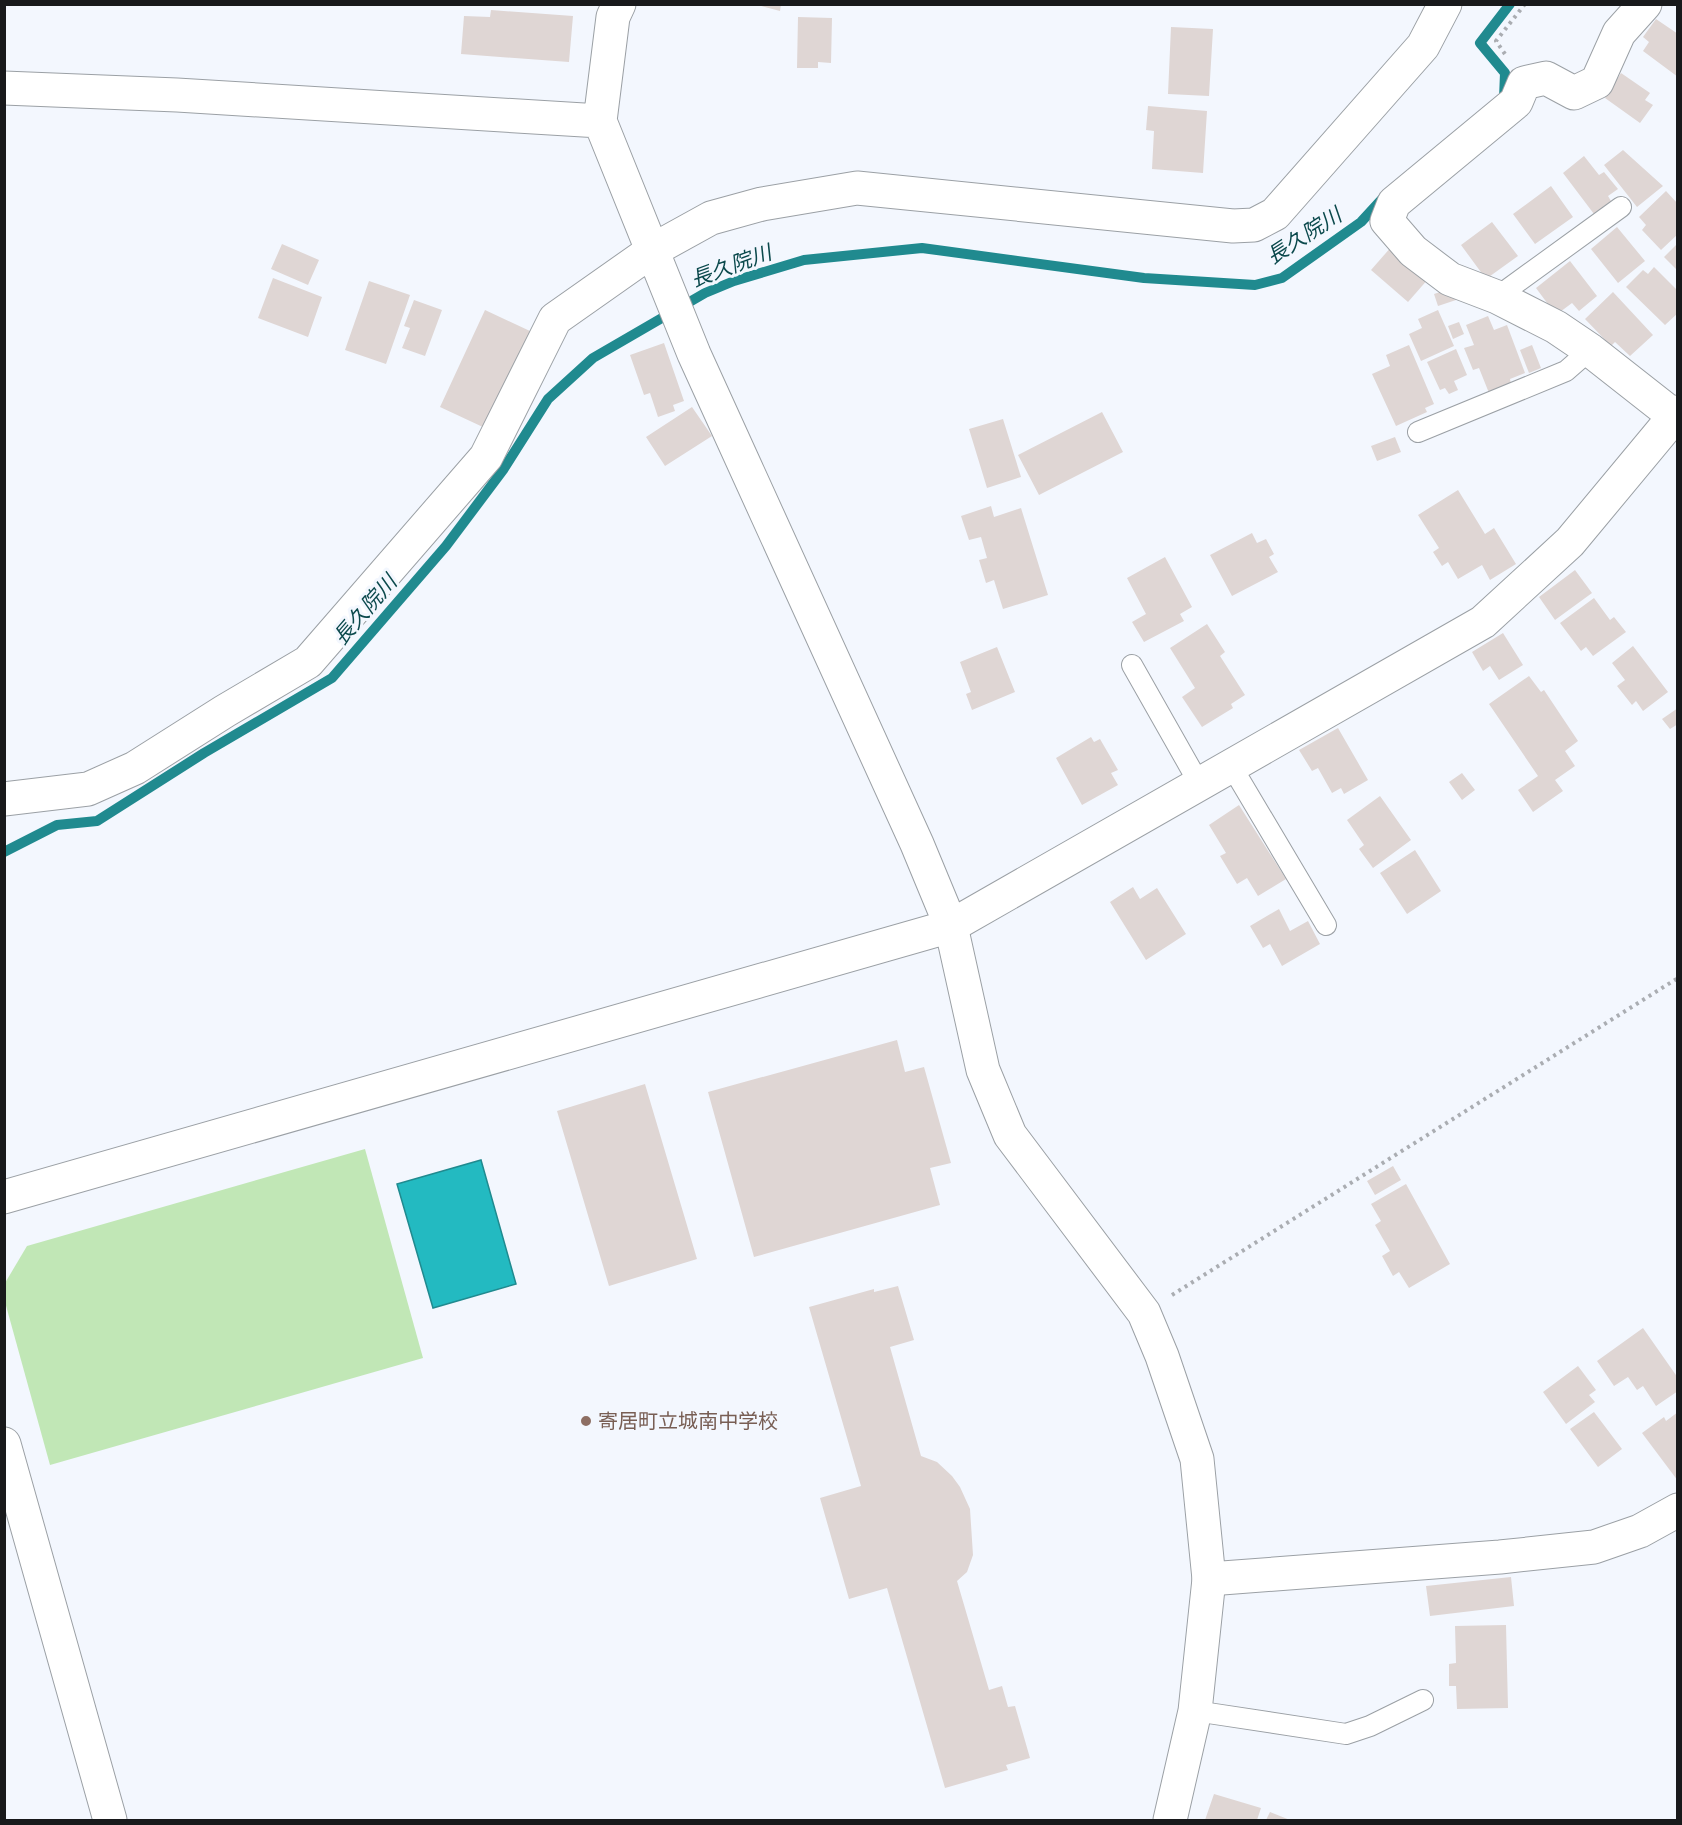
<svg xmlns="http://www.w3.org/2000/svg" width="1682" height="1825" viewBox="0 0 1682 1825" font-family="Spectral,'Noto Sans JP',serif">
	<rect width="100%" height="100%" fill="#f3f7fe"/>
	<path fill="#c1e7b6" d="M365,1149L423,1358L50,1465L5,1302V1283L27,1246Z"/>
	<path fill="#23bac1" stroke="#208a8f" stroke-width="1.5" d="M481,1160L516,1284L433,1308L397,1184Z"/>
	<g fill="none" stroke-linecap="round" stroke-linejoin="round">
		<path stroke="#208a8f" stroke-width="10" d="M1502,100L1504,98L1505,73L1480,43L1510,4
			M4,852L57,825L97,821L204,753L332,678L446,546L503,470L548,399L593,358L705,293L734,281L804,260L922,248L1144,278L1255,285L1282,278L1361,222L1384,197"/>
	</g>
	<path fill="#dfd6d4" d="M754,4H781L780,11Z
		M491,10L573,16L569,62L461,54L464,16L490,17Z
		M798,17L832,18L831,63L818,62V68H797Z
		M1656,19L1678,34V77L1643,51L1649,42L1643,37Z
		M1171,27L1213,29L1209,96L1168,94Z
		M1621,73L1650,93L1645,100L1653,105L1640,123L1605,98Z
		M1148,106L1207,111L1203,173L1152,169L1154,131L1146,130Z
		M1623,150L1663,186L1637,207L1604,165Z
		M1584,156L1599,175L1604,172L1618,189L1608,196L1611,201L1594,214L1563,173Z
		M1551,186L1573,217L1535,244L1513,214Z
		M1666,191L1678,204V234L1661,250L1642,230L1646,225L1639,217Z
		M1492,222L1518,256L1486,279L1461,245Z
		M1617,227L1645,261L1618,283L1591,249Z
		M1678,243V271L1664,257Z
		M282,244L319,260L308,285L271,269Z
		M1392,246L1429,278L1408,302L1371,270Z
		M1570,261L1597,296L1579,311L1572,303L1556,315L1536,288Z
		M1654,267L1678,291V313L1665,325L1626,287L1643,270L1648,274Z
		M273,278L322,297L308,337L258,318Z
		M369,281L410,295L386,364L345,350Z
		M1455,287L1459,299L1438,306L1434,294Z
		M1613,292L1653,335L1630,356L1615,342L1611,346L1585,319Z
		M414,300L442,310L425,356L402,348L410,328L404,326Z
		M485,310L530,331L485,428L440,407Z
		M1438,310L1454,346L1421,361L1409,334L1422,328L1418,319Z
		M1488,316L1494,330L1507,325L1525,373L1510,379L1511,384L1489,393L1479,368L1473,370L1464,348L1474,345L1466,325Z
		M1459,322L1464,334L1453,339L1448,326Z
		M664,343L684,401L673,405L675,411L658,417L650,393L644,395L630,355Z
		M1409,345L1434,404L1425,408L1427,412L1396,426L1372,374L1390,366L1386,355Z
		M1532,345L1541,368L1529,373L1520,350Z
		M1456,349L1467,375L1454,381L1458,390L1449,394L1445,388L1440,390L1427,362Z
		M692,407L712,436L665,466L646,437Z
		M1102,412L1123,452L1039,495L1018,455Z
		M1003,419L1021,477L987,488L969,429Z
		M1395,437L1401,452L1377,461L1371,446Z
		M1458,490L1485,534L1494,528L1516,564L1490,580L1482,565L1458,579L1448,562L1442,566L1433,552L1439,548L1418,515Z
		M991,506L994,517L1021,508L1048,595L1003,609L994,580L986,583L979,560L987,558L981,537L969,540L961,516Z
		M1252,533L1257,543L1266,539L1274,554L1269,557L1278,572L1232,596L1210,555Z
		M1165,557L1192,607L1180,614L1184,621L1144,642L1132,622L1146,614L1127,578Z
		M1575,570L1592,593L1555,620L1539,597Z
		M1594,598L1610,620L1614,617L1626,632L1593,656L1586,647L1581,651L1560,623Z
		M1207,624L1225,652L1220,656L1245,695L1231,704L1233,708L1202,727L1182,697L1195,688L1170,648Z
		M1503,633L1523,665L1499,680L1490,666L1483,671L1472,652Z
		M1633,646L1668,692L1643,711L1636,701L1632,705L1617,686L1625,680L1612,663Z
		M997,647L1015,692L972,710L966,694L971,692L960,662Z
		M1529,676L1541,692L1544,690L1578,741L1565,751L1575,766L1555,780L1563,791L1533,812L1518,790L1538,776L1489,704Z
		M1678,708V724L1670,729L1662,719Z
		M1338,728L1368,780L1344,794L1341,788L1332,793L1318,768L1312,771L1299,750Z
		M1091,737L1094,742L1100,739L1118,770L1111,773L1118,785L1082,805L1056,758Z
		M1462,773L1475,790L1462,800L1449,782Z
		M1380,796L1411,840L1373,868L1359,849L1364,845L1347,820Z
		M1239,805L1286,879L1258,896L1247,878L1237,884L1220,856L1226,853L1209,825Z
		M1415,850L1441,891L1407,914L1380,873Z
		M1133,887L1140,899L1157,888L1186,934L1146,960L1110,902Z
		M1279,909L1290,931L1308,921L1320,944L1282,966L1270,944L1263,948L1250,926Z
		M897,1040L905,1072L924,1067L951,1163L930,1168L940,1205L754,1257L708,1092Z
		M645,1084L697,1259L609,1286L557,1111Z
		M1393,1166L1401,1180L1375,1195L1367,1181Z
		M1406,1184L1450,1264L1409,1288L1399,1272L1393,1276L1382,1256L1390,1251L1375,1225L1381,1221L1371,1204Z
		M898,1286L914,1340L890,1347L921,1456L937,1462L952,1476L960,1487L970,1509L973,1555L967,1572L957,1581L989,1690L1002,1686L1008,1707L1015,1706L1030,1758L1006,1765L1008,1770L945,1788L887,1588L849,1599L820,1498L861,1486L809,1307L874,1289V1292Z
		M1643,1328L1678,1378V1391L1656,1406L1643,1386L1637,1390L1628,1377L1614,1386L1597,1361Z
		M1578,1366L1596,1390L1589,1395L1595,1402L1566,1424L1543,1392Z
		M1594,1412L1622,1449L1598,1467L1570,1429Z
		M1678,1412V1481L1642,1433L1664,1417L1666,1421Z
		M1511,1577L1514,1606L1430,1616L1426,1586Z
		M1506,1625L1508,1708L1457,1709L1456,1686H1449V1664L1456,1663L1455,1626Z
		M1214,1794L1261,1808L1257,1820H1205Z
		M1270,1812L1290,1820H1266Z"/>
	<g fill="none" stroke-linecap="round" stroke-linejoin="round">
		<g stroke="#9ba0a5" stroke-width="22">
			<path id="lane" d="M1497,297L1621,207
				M1418,432L1566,371L1590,350
				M1132,665L1200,785
				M1232,767L1326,925
				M1195,1711L1346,1734L1370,1726L1423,1700"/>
		</g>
		<g stroke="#9ba0a5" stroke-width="35">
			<path id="street" d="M619,4L613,17L600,121L694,354L917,844L951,926L1483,622L1570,542L1678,412
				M1645,4L1619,33L1597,82L1574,93L1546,78L1524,83L1516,102L1394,203L1387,221L1413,251L1450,279L1497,297L1556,327L1590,350L1674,416
				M4,88L177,95L600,121
				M4,799L88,789L135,768L225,711L308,662L486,457L555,319L653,250L711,218L762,204L857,188L1233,226L1254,225L1275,214L1423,46L1445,4
				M1209,1579L1500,1557L1594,1547L1640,1531L1678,1510"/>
		</g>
		<g stroke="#9ba0a5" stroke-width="35">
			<path id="secondary" d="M4,1197L951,926L983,1070L1010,1135L1144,1313L1162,1356L1197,1459L1209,1579L1195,1711L1170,1820
				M4,1444L110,1820"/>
		</g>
		<path stroke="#aaadb2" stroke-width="4" stroke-dasharray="3 4.5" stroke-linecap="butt" d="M1505,54L1496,41L1525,4
			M1172,1295L1678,978"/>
		<use href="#lane" stroke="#fff" stroke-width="20"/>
		<use href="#street" stroke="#fff" stroke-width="33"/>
		<use href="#secondary" stroke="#fff" stroke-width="33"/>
	</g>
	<circle fill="#8d6e63" stroke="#f3f7fe" stroke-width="2" cx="586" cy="1421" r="6"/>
	<g text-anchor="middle" stroke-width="6" stroke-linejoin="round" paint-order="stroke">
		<g font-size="20" fill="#785e54" stroke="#f3f7fe" text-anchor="start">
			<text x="598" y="1428">寄居町立城南中学校</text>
		</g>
		<g font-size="21" font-style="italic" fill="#0b494c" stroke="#f3f7fe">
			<text transform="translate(1304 236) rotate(-33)" y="7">長久院川</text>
			<text transform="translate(731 266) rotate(-20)" y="7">長久院川</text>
			<text transform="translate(365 610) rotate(-49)" y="7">長久院川</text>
		</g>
	</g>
	<rect width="1682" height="1825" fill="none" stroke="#18191b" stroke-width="12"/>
</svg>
